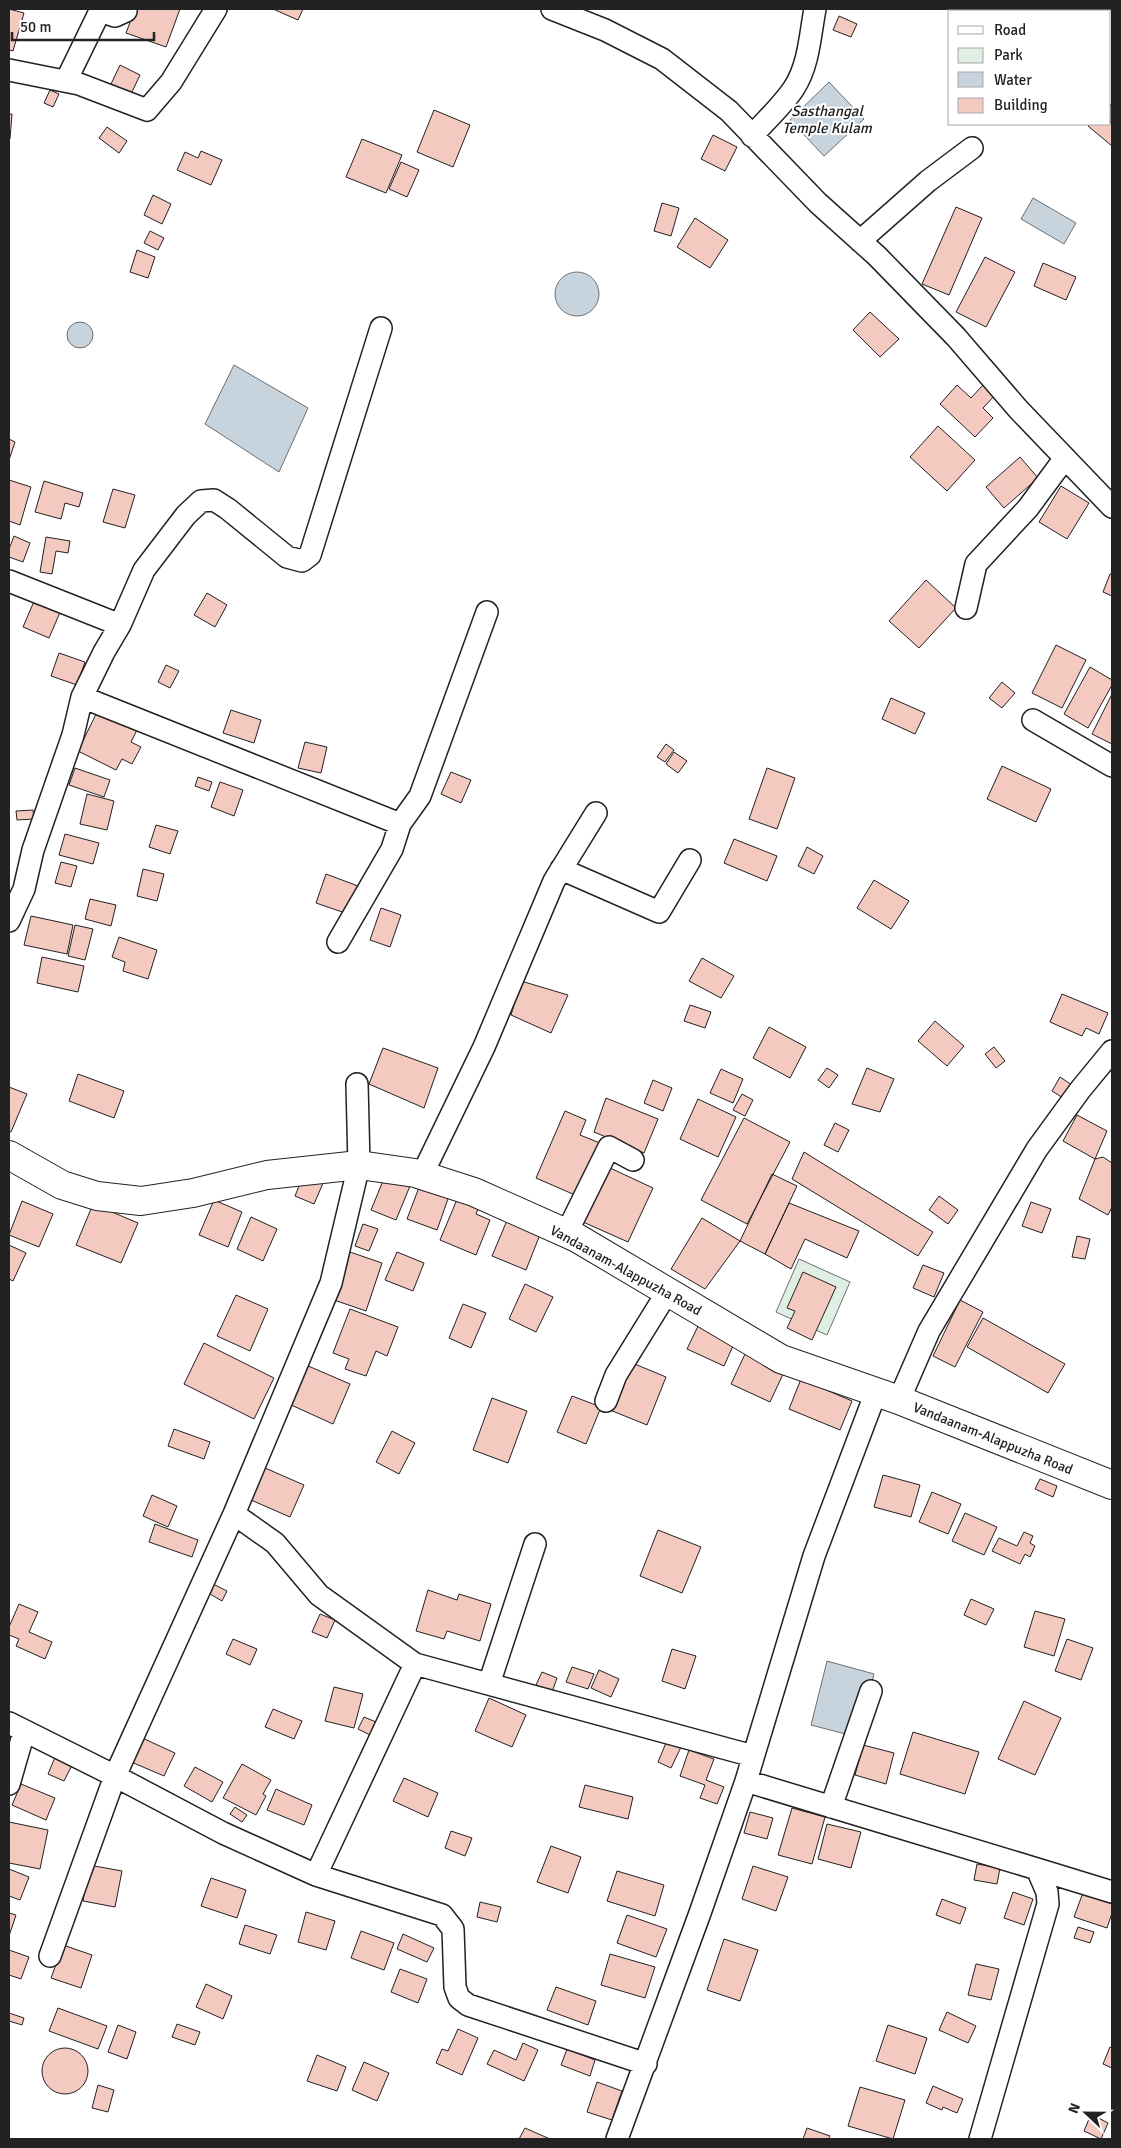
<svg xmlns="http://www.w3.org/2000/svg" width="1121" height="2148" viewBox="0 0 1121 2148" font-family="Signika,sans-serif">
	<rect width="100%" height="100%" fill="#fff"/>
	<path fill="#e0efe3" stroke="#6f6f6f" d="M799,1259L850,1282L827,1335L776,1312Z"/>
	<path fill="#c7d3dd" stroke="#6f6f6f" d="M829,82L864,119L824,156L790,120Z
		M1033,198L1076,223L1064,244L1021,219Z
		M555 294a22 22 0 1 1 44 0a22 22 0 1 1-44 0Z
		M67 335a13 13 0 1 1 26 0a13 13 0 1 1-26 0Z
		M234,365L308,408L279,472L205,424Z
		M827,1661L874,1674L857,1737L811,1725Z"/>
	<path fill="#f3c9c0" stroke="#222" d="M9,9L24,13L13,51L9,50Z
		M135,9H180L166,47L126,33Z
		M273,9H303L298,20Z
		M839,16L857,24L851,37L833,30Z
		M120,65L140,75L131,94L111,84Z
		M50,90L59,94L53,107L44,103Z
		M1110,104L1112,106V146L1088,126L1089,124H1110Z
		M434,110L470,125L453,167L417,152Z
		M9,114H12L10,139H9Z
		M107,127L127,141L119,153L99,138Z
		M713,135L737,147L725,171L701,159Z
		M362,139L402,155L386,193L346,177Z
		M201,151L222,160L211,185L177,170L185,152L198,158Z
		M401,162L419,170L407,197L389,189Z
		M153,195L171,204L162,224L144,215Z
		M662,203L679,208L671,236L654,231Z
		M956,207L982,218L949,295L922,284Z
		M695,218L728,240L710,268L677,247Z
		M150,231L164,238L158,250L144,243Z
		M137,250L155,257L148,278L130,272Z
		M985,257L1015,272L986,327L956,312Z
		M1043,263L1076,277L1066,300L1034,286Z
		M870,312L899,339L880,357L853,330Z
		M957,385L971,398L983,385L995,395L983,408L993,418L975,437L940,404Z
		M938,426L975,460L947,491L910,457Z
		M9,439L15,442L9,460Z
		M1020,457L1038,478L1004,508L986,487Z
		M9,480L31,487L20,525L9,521Z
		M44,481L83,493L79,507L65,503L61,519L35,512Z
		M1061,486L1089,503L1067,539L1039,522Z
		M113,489L135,495L125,528L103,522Z
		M14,536L30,543L23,562L9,557V549Z
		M46,537L70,541L68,553L56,551L52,574L40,572Z
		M1110,574H1112V596L1103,592Z
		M926,580L956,608L919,648L889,621Z
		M207,593L227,605L215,627L194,615Z
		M35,599L61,610L49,638L23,627Z
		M1056,645L1086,660L1062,708L1032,693Z
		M59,653L85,662L77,685L51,676Z
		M166,665L179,671L170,688L158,682Z
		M1090,667L1112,680V685L1088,728L1064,714Z
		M1002,682L1015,693L1002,708L989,698Z
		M1112,694V744L1092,734Z
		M891,698L925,713L915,734L882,719Z
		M98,710L137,730L131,742L141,747L132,764L122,759L116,770L78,751Z
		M231,710L261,720L254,743L223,733Z
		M305,742L327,747L321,773L298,768Z
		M666,744L674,750L665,762L657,757Z
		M674,752L687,761L678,773L666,764Z
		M1002,766L1051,789L1036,822L987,799Z
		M75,768L110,780L104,797L69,785Z
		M767,768L795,778L777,829L749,819Z
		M451,772L471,780L461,803L441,794Z
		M198,777L212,782L209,791L195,786Z
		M220,782L243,790L234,816L211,807Z
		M87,794L114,801L107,830L80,824Z
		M33,810L34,819L17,820L16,811Z
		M156,825L178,831L170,854L149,847Z
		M65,834L99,843L93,864L59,855Z
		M734,839L777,856L767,881L724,863Z
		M807,847L823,856L814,874L798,866Z
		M61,862L77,866L71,887L55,883Z
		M143,869L164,874L157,901L137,896Z
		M326,874L358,886L348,914L316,903Z
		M874,880L909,901L891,929L857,908Z
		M90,899L116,905L111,926L85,919Z
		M381,908L401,915L390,947L370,940Z
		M31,916L73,925L67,954L24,945Z
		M75,925L93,929L85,960L68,956Z
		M119,937L157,950L148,979L123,971L125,962L112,957Z
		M42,957L84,966L78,992L37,983Z
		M702,958L734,976L721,998L689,981Z
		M521,981L568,995L551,1033L511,1015Z
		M1062,994L1108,1013L1099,1034L1086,1028L1082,1036L1050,1022Z
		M690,1005L711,1012L705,1028L684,1021Z
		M935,1021L964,1046L947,1066L918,1041Z
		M769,1027L806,1047L790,1078L753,1058Z
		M994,1047L1005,1061L996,1068L985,1054Z
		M383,1048L438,1068L424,1108L369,1084Z
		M827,1068L838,1075L829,1088L818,1080Z
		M867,1068L894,1079L880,1112L852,1104Z
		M721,1069L743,1079L733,1103L710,1093Z
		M78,1074L124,1091L114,1118L69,1101Z
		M1060,1077L1072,1085L1063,1098L1052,1091Z
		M653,1080L672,1088L663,1111L644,1103Z
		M9,1087L27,1094L11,1132L9,1131Z
		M742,1094L753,1100L745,1116L733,1110Z
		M606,1098L658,1119L644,1153L594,1132Z
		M698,1099L736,1117L718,1157L680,1139Z
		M565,1111L586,1120L580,1135L600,1143L575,1195L536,1178Z
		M1077,1115L1107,1131L1095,1159L1063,1141Z
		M744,1118L790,1142L747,1224L701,1200Z
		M835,1123L849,1130L838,1152L824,1145Z
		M804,1152L933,1232L918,1256L792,1179Z
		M1103,1157L1112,1163V1207L1108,1215L1079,1199L1095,1159Z
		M608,1167L653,1188L628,1242L583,1222Z
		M304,1173L324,1181L314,1204L295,1196Z
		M772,1174L797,1186L765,1254L740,1241Z
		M385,1176L410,1186L396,1220L371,1210Z
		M421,1182L450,1193L437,1230L407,1219Z
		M461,1190L482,1199L476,1214L490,1220L476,1255L440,1240Z
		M939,1196L958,1210L948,1224L929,1210Z
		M214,1200L242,1212L228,1247L199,1235Z
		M22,1201L53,1214L39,1247L9,1235Z
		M1031,1202L1051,1209L1042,1233L1022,1226Z
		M789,1203L859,1231L847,1258L805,1239L791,1269L765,1254Z
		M93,1204L138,1223L121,1263L76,1245Z
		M251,1217L277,1229L263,1261L237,1249Z
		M508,1218L541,1232L526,1270L492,1256Z
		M702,1218L740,1241L705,1289L671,1269Z
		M363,1224L378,1229L369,1251L355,1246Z
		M1077,1236L1090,1239L1085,1259L1072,1257Z
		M9,1245L26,1253L13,1281L9,1279Z
		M350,1252L382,1263L366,1311L334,1300Z
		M397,1252L424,1263L413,1291L385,1280Z
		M923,1265L944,1273L934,1297L913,1288Z
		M803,1272L836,1287L812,1340L787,1328L795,1311L787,1308Z
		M525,1284L553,1297L536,1332L509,1319Z
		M236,1295L268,1309L250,1351L217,1336Z
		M960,1300L983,1312L955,1367L933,1356Z
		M463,1304L486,1313L471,1348L449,1338Z
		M350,1309L398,1327L387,1356L376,1351L366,1376L345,1369L349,1359L333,1353Z
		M983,1318L1065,1364L1048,1393L967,1347Z
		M701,1320L737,1337L724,1366L687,1349Z
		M204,1343L274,1378L254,1419L184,1384Z
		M745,1354L784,1372L770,1402L731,1384Z
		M630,1362L666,1377L647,1425L610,1410Z
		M306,1365L350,1384L333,1424L289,1404Z
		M801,1379L852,1401L840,1430L789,1409Z
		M572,1396L601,1407L586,1444L557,1432Z
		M492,1398L527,1411L508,1463L473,1450Z
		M174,1429L210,1442L204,1459L168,1446Z
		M392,1431L415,1443L399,1474L376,1462Z
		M265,1468L304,1485L290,1517L251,1500Z
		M883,1475L920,1485L911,1517L874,1507Z
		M1040,1479L1057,1486L1053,1497L1035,1489Z
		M932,1492L961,1504L948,1534L919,1522Z
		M152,1495L177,1506L168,1527L143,1516Z
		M965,1513L997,1527L984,1555L952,1541Z
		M155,1524L198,1540L192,1557L149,1542Z
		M658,1530L701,1547L682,1593L640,1576Z
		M1024,1532L1033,1536L1030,1543L1035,1546L1030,1557L1025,1554L1020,1564L992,1551L999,1538L1017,1546Z
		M209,1582L227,1591L222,1601L205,1591Z
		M428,1590L457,1600L459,1594L491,1604L480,1641L447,1631L444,1639L416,1631Z
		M971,1599L994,1609L986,1625L964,1615Z
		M19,1604L38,1612L29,1632L52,1642L45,1659L16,1646L19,1639L9,1635V1627Z
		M1035,1611L1065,1619L1054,1656L1024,1647Z
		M320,1614L335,1620L327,1638L312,1632Z
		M233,1639L257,1649L250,1665L226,1654Z
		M1067,1639L1093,1648L1081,1680L1055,1671Z
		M672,1649L696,1656L685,1689L662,1681Z
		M572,1667L594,1674L588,1689L566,1682Z
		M599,1670L619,1679L611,1697L591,1688Z
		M542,1672L557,1678L552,1692L536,1685Z
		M334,1687L363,1694L354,1728L325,1721Z
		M489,1698L526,1715L512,1747L475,1731Z
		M1024,1701L1061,1718L1035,1775L998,1759Z
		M273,1709L302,1721L294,1739L265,1727Z
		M364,1717L376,1722L370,1735L358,1729Z
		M913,1732L979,1752L965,1794L900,1774Z
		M140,1737L175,1753L164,1776L129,1761Z
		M668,1738L682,1745L671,1768L658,1762Z
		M863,1745L894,1753L886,1784L855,1775Z
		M689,1750L714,1759L706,1780L724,1787L717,1804L700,1798L705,1785L680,1776Z
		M56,1755L73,1763L64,1781L48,1774Z
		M242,1764L271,1780L263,1794L266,1796L256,1815L223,1798Z
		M195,1767L223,1782L212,1802L184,1786Z
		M404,1778L438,1793L428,1817L393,1801Z
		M21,1784L55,1798L46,1820L12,1805Z
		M585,1785L633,1797L628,1819L579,1807Z
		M276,1789L312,1805L304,1825L267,1810Z
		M235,1807L247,1815L242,1822L230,1814Z
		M792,1808L825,1817L812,1864L778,1855Z
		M750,1812L773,1818L767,1839L744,1833Z
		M9,1822L48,1830L40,1869L9,1863Z
		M827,1824L861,1832L851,1868L818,1859Z
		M451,1831L472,1838L465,1856L445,1848Z
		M551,1846L581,1857L568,1893L537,1882Z
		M977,1864L1000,1868L997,1884L974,1880Z
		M89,1865L122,1871L115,1907L83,1901Z
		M753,1866L788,1877L776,1911L742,1899Z
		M9,1869L29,1877L20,1900L9,1896Z
		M617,1871L664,1885L655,1916L607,1901Z
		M211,1878L246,1890L237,1918L201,1906Z
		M1085,1887L1112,1896V1913L1107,1928L1074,1917Z
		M1013,1892L1033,1899L1024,1925L1004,1918Z
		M942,1899L966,1908L960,1924L936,1915Z
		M480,1902L501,1907L497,1922L477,1917Z
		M306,1912L335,1921L326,1950L298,1942Z
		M9,1913L16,1915L9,1936Z
		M627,1915L667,1929L656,1957L617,1943Z
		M245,1925L277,1935L270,1954L239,1944Z
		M1078,1927L1094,1932L1090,1943L1074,1938Z
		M361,1931L394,1943L384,1970L351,1958Z
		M403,1934L434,1948L427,1962L397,1949Z
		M724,1939L758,1950L740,2001L707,1990Z
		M63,1945L92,1955L81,1988L51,1978Z
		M9,1950L29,1957L21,1979L9,1975Z
		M610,1954L655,1967L645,1998L601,1985Z
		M976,1964L999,1969L991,2000L968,1995Z
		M400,1969L427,1979L418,2003L391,1992Z
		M206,1984L232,1996L223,2019L196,2007Z
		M556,1987L596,2001L588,2025L547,2010Z
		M58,2008L107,2026L98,2049L49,2031Z
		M947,2012L976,2026L968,2043L939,2030Z
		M9,2013L24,2018L22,2025L9,2021Z
		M177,2024L200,2032L195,2045L172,2037Z
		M118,2025L136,2032L127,2059L108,2052Z
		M888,2025L927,2038L915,2074L876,2061Z
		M458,2029L478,2038L462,2075L436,2063L442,2049L448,2051Z
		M523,2043L538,2050L524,2081L487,2064L494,2050L516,2060Z
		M1110,2047L1112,2048V2068L1103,2064Z
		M42 2071a23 23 0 1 1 46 0a23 23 0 1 1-46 0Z
		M567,2049L595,2060L590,2076L561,2065Z
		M317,2055L346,2067L337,2091L307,2081Z
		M364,2062L389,2073L377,2101L352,2090Z
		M597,2082L622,2091L612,2120L587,2112Z
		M98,2085L114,2090L108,2112L92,2108Z
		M933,2086L963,2099L957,2113L943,2107L942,2110L926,2103Z
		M860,2087L905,2100L893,2139L848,2126Z
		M1091,2114L1108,2123L1101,2139L1084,2131Z
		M525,2128L550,2139H519Z
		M807,2128L830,2136L828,2139H803Z"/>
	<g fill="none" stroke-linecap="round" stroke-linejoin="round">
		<g stroke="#222" stroke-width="24">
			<path id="minor" d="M552,9L605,30L662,59L729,111L818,203L877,256L956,337L1018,409L1112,507
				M9,70L79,84L147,110L171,82L216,9
				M66,81L100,11L115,16L126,11
				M752,136C766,120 783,105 794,88C809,65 810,35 815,9
				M860,241L928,181L972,148
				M9,581L120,625
				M966,608L976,564L1028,508L1065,458
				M82,697L400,824
				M1033,720L1112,766
				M561,869L659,912L690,860
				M9,921L24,889L33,850L73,735L82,697L104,652L120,625L144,570L186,515L201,501L214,500L228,509L287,557L302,561L310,555L381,328
				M338,942L392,849L400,824L420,796L487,612
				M422,1175L484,1047L554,881L596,813
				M566,1234L609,1147L633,1160
				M899,1400L929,1331L1037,1149L1080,1090L1112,1051
				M606,1401L616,1375L668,1291
				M234,1514L275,1543L319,1595L415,1664L753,1756
				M489,1684L535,1544
				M9,1723L115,1776L223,1833L316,1875L442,1915L453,1929L455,1987L459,1998L468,2005L646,2064
				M746,1781L1037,1869L1047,1892L1048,1904L980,2139
				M9,1784L24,1732
				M831,1807L871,1691
				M1037,1869L1112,1892
				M316,1875L415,1664
				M50,1956L115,1776L234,1514L331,1283L359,1165L357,1084
				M617,2139L700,1913L746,1781L814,1556L876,1392"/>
		</g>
		<g stroke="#222" stroke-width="30">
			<path id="major" d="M9,1155L62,1185L97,1196L141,1201L193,1193L267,1175L359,1165L415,1173L474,1192L577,1238L781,1359L899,1400L1112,1485"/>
		</g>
		<use href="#minor" stroke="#fff" stroke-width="21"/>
		<use href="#major" stroke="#fff" stroke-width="28"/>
	</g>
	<g text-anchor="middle" stroke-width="4" stroke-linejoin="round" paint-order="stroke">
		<g font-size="14" fill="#222" stroke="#fff">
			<text transform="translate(626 1270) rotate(29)" y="5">Vandaanam-Alappuzha Road</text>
			<text transform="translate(993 1438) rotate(22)" y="5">Vandaanam-Alappuzha Road</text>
		</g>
		<g font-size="15" font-style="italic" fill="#222" stroke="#fff">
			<text x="827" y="116">Sasthangal<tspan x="827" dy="17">Temple Kulam</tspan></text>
		</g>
	</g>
	<rect width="1121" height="2148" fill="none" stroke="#222222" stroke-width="20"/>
	<rect x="948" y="10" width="162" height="115" fill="#ffffff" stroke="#a7a7a7"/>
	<rect x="958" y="26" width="25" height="8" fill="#ffffff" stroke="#a7a7a7"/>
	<text x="994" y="35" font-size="15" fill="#222222">Road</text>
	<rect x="958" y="48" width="25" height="15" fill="#e0efe3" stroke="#a7a7a7"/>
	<text x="994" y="60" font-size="15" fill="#222222">Park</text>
	<rect x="958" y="72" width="25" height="15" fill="#c7d3dd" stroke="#a7a7a7"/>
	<text x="994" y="85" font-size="15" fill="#222222">Water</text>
	<rect x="958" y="98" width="25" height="15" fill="#f3c9c0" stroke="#a7a7a7"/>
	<text x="994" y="110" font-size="15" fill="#222222">Building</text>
	<g transform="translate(1086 2113) rotate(292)" stroke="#ffffff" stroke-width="4" paint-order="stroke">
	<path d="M0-4L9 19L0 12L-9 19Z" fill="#222222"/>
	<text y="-8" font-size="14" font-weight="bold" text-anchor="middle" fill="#222222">N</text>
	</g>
	<path d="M12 32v8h142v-8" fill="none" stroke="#222222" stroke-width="2.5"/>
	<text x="20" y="32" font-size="15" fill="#222222" stroke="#ffffff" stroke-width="4" paint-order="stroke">50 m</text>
</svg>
